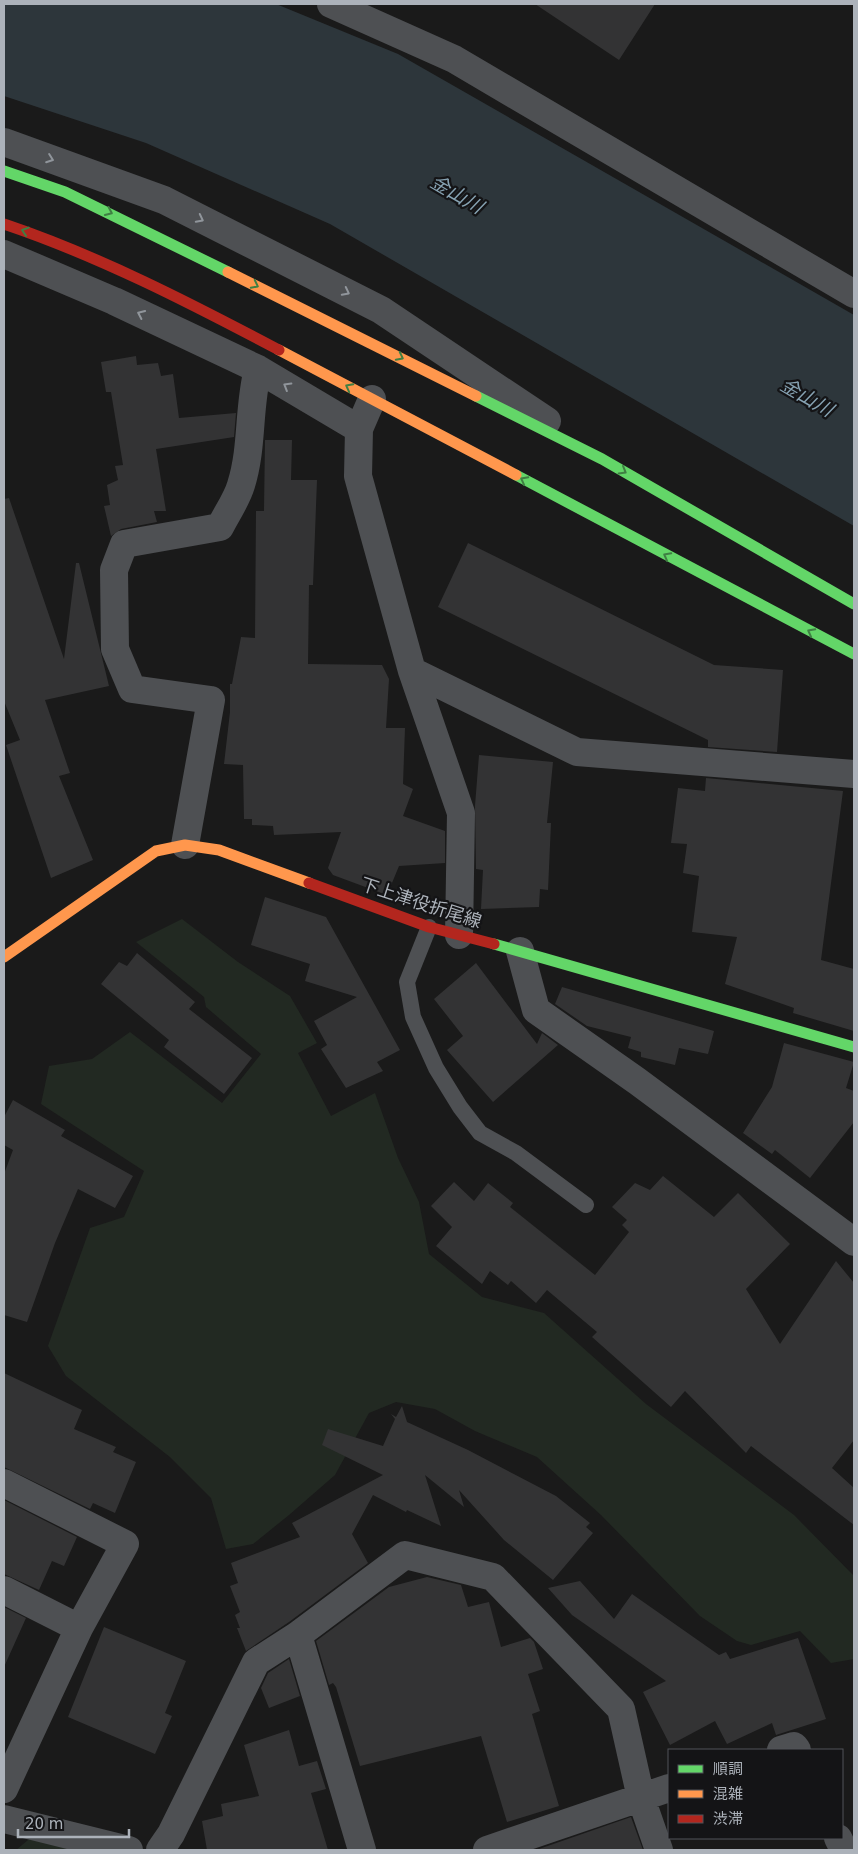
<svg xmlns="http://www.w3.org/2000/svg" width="858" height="1854" viewBox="0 0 858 1854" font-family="'DejaVu Sans','Noto Sans JP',sans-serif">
	<rect width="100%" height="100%" fill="#1a1a1a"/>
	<path fill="#222922" d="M182,919L238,962L290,996L317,1043L298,1053L331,1116L375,1093L398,1158L419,1202L429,1254L482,1297L544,1313L646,1404L794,1515L854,1576V1659L831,1663L800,1631L751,1645L737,1641L700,1616L601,1515L537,1457L475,1431L435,1409L396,1402L369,1413L335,1475L289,1515L253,1544L226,1549L211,1498L170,1457L66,1376L48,1346L90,1228L124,1217L144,1171L41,1104L49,1066L92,1059L130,1032L222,1103L261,1054L206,1007L204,997L136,942Z
		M34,1835L88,1850H16Z"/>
	<path fill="#2d363b" d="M4,4H276L398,54L854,315V526L330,224L146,143L4,96Z"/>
	<path fill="#333334" d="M535,4H655L619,60Z
		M136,356L137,365L158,363L161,376L173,374L179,418L236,413L234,437L156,449L166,511H154L157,522L121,529L111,536L104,506L110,505L107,485L118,480L115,466L123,465L111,392H106L101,362Z
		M265,440H292L291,480H317L313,585H309L308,664L382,665L389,679L386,728H405L403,784L413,789L403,816L445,831V863L399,866L387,895L333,875L328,868L341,832L274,835L273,826L252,825V819H244L243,765L224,764L230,712V684H232L241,637L255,638L256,511H264Z
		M9,498L64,659L76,563H79L109,686L45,700L70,773L59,776L93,860L51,878L6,745L20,740L4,701V499Z
		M468,543L714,665L783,670L777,752L708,747V740L438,607Z
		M479,755L553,762L547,823H551L548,890L540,889L539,907L481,909L483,870L476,869L475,806Z
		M706,778L843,791L821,960L854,969V1031L793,1013L794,1008L725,984L737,937L692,932L699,876L683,873L687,844L671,843L678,788L705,791Z
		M265,897L326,917L400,1050L377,1062L383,1071L346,1088L321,1049L327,1045L314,1021L357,997L305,981L310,964L251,945Z
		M137,953L195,1002L189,1009L252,1058L224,1094L164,1047L169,1040L101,984L119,962L127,966Z
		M476,963L537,1044L542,1033L558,1045L493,1102L447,1050L463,1036L434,999Z
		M562,987L714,1031L708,1054L679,1048L675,1065L641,1057V1052L628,1048L631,1037L587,1026L555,1004Z
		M784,1043L854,1062L846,1088L854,1091V1122L810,1178L775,1150L772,1154L743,1133L772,1087Z
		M13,1100L65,1130L61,1136L133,1176L115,1208L78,1189L55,1243L27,1322L4,1315V1174L13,1150L4,1145V1117Z
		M663,1176L714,1217L738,1193L790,1244L746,1289L780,1344L836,1261L854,1283V1440L832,1468L854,1488V1525L751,1446L746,1453L685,1391L671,1407L592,1337L597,1332L547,1290L536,1303L511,1281L508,1285L490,1271L482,1284L436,1246L452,1227L431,1206L454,1182L474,1201L488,1183L513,1203L510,1207L595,1275L629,1232L622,1225L627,1220L612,1207L635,1183L650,1190Z
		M4,1373L82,1410L74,1429L116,1447L113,1452L136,1462L115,1513L93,1503L90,1509L4,1467Z
		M402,1406L407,1422L468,1450L556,1496L590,1523L586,1527L593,1533L553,1580L504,1540L459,1490L464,1507L425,1475L441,1526L407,1510L406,1512L373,1495L352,1534L368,1563L289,1622L246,1651L237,1628H240L235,1615L240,1612L230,1586L238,1583L231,1563L300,1537L292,1523L383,1475L322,1445L328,1429L383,1446L395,1419L391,1414L396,1417Z
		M4,1500L77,1537L64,1566L52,1561L39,1590L4,1574Z
		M427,1577L461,1585L468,1607L489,1602L501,1647L530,1638L534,1642L543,1669L528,1674L540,1711L532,1714L559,1806L507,1822L481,1736L360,1766L336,1687L333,1683L329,1685L316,1641L389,1587Z
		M580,1581L614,1619L632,1594L719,1655L726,1652L730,1659L798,1638L826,1719L776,1735L772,1723L727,1744L715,1721L670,1745L643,1692L666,1681L572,1615L548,1588Z
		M4,1607L26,1618L4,1667Z
		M104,1627L186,1661L165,1713L172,1716L155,1754L68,1717Z
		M289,1659L300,1696L269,1708L261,1688L268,1673Z
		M289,1730L299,1766L317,1761L326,1789L311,1793L328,1850H207L202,1821L223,1816L221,1804L259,1796L244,1745Z
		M631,1817L643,1850H539V1849Z"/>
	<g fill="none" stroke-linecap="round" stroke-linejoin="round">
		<path stroke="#4e5053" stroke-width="16" d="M429,927L407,982L413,1017L436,1068L460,1107L480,1133L516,1153L586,1205"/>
		<path stroke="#4e5053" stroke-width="28" d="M331,4L454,59L854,294
			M4,142L164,200L381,310L547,421
			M4,254L114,301L258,369L359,429
			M372,399L359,429L358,476L412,671L461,813L459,935
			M412,671L577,752L854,774
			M185,845L211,700L132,689L115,649L114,570L124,544L220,527C227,513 237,499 241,485C253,447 248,407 258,369
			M520,951L536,1010L637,1081L854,1242
			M4,1483L125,1544L79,1628L4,1789
			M4,1590L79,1628
			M298,1635L362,1850
			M781,1750L794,1746L797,1750
			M4,1819L129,1850
			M838,1838L844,1850
			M160,1850L171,1834L256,1662L298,1635L405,1555L493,1577L621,1709L641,1798L659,1850
			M487,1850L669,1788"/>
		<path stroke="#63d668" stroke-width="11" d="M4,171L65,192L228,272
			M476,396L602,459L854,604
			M516,475L854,654
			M494,944L854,1047"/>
		<path stroke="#ff974d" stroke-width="11" d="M228,272L476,396
			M279,350L516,475
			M4,957L156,851L185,845L219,850L309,883"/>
		<path stroke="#b3261e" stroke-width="11" d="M4,224C99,256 190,303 279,350
			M309,883L429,927L494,944"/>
	</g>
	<defs><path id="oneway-chevron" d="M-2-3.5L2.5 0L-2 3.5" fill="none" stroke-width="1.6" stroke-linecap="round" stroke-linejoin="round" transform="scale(1.25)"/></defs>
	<g stroke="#90959b">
		<use href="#oneway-chevron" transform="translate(50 159) rotate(20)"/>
		<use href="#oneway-chevron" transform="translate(200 219) rotate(27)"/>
		<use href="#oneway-chevron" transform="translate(346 292) rotate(27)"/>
		<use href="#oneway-chevron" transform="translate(141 314) rotate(-155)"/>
		<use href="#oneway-chevron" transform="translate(287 386) rotate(-149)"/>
	</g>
	<g stroke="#3f7f43">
		<use href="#oneway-chevron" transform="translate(109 212) rotate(25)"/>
		<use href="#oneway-chevron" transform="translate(25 231) rotate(-162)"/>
		<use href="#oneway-chevron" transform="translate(255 285) rotate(27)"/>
		<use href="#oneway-chevron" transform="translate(400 357) rotate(27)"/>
		<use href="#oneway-chevron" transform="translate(349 387) rotate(-152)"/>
		<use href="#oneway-chevron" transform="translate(623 471) rotate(30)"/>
		<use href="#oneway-chevron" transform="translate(524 480) rotate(-152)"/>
		<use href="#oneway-chevron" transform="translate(667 556) rotate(-152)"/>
		<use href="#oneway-chevron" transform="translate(811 632) rotate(-152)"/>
	</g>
	<g text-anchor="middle" stroke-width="4.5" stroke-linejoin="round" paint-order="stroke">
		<g font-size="18" fill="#acb2ba" stroke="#141416">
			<text transform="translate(421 903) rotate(18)" y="6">下上津役折尾線</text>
		</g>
		<g font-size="19" font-style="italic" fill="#86a2b2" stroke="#141416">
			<text transform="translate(457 194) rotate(30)" y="7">金山川</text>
			<text transform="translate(807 397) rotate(30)" y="7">金山川</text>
		</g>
	</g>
	<rect width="858" height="1854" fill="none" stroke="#acb2ba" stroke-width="10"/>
	<rect x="668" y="1749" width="175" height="90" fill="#141416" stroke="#515358"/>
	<rect x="678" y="1765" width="25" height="8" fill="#63d668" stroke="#515358"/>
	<text x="713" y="1774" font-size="15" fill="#acb2ba">順調</text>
	<rect x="678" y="1790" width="25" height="8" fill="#ff974d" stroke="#515358"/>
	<text x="713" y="1799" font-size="15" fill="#acb2ba">混雑</text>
	<rect x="678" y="1815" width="25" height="8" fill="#b3261e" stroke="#515358"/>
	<text x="713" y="1824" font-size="15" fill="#acb2ba">渋滞</text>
	<path d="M18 1829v8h111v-8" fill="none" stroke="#acb2ba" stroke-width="2.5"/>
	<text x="25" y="1829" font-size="15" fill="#acb2ba" stroke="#141416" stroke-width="4" paint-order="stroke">20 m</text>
</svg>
